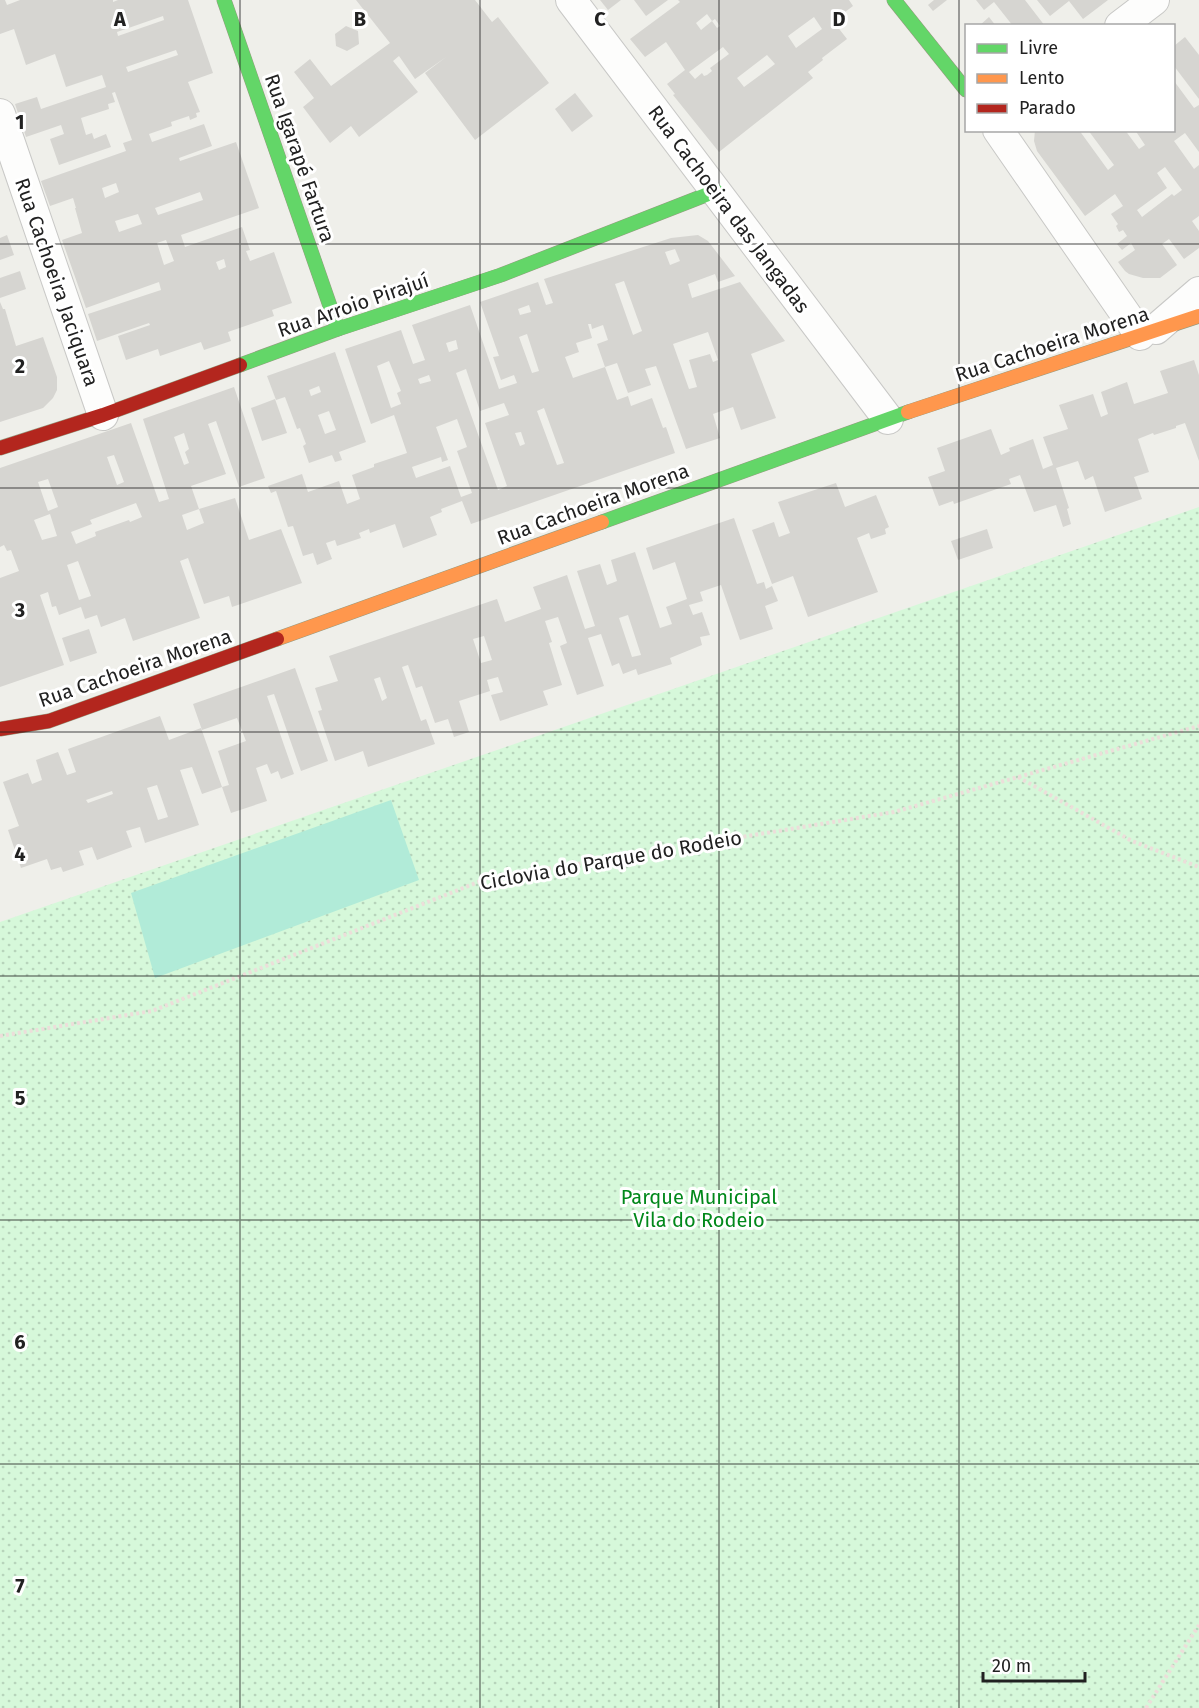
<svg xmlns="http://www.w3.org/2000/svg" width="1199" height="1708" font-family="'Fira Sans',sans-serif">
<defs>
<pattern id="park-dots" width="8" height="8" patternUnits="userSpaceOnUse" patternTransform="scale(1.5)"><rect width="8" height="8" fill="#d6f8da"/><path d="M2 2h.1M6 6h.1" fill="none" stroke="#b7d4bb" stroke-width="1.8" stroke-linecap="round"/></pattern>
</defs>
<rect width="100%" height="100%" fill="#efefea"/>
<polygon fill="url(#park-dots)" points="1199,507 1199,1708 0,1708 0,922"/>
<polygon fill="#b1ebd8" points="391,800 419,880 155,978 131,893"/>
<g fill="#d6d5d1" fill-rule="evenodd">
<path d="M0 0H5L7 5 20 0H113V2L118 0H188L213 73 188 82 200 112 196 113 197 117 190 120 189 116 171 122 172 126 149 134 152 142 204 124 212 146 179 158 180 161 236 142 259 208 181 235 185 247 242 227 250 250 246 251 250 261 274 252 292 303 272 310 274 316 228 332 231 341 204 350 201 342 160 356 158 349 126 360 118 336 150 325 149 323 97 341 88 314 161 290 159 282 86 308 62 240 82 233 75 208H76L73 198 50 206 41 181 126 151 123 143 132 140 115 92 112 93 115 102 108 104 109 109 81 118 86 135 92 133 94 139 106 134 111 147 59 165 50 139 64 134 61 125 26 137 15 104 37 97 41 109 106 87 102 75 66 87 55 54 26 65 14 29 0 34ZM163 16 164 20 118 36 117 32ZM176 50 178 55 128 72 126 67ZM116 183 119 192 105 198 102 188ZM200 192 203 200 158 215 155 208ZM138 214 142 224 119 232 115 221ZM166 240 174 261 164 265 157 243ZM224 259 226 267 219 270 216 262Z"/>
<polygon points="356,0 475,0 492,22 498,17 549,83 475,140 425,73 446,57 415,79 399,56 393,61 418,92 359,137 351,126 330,143 303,107 314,98 294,72 310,59 331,86 390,43"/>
<polygon points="600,0 621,0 608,10"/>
<polygon points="634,0 668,0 646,16"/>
<path d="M678 0H849L853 6 833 21 847 39 822 58 823 60 808 72 813 78 719 152 673 95 675 94 667 84 685 70 666 42 645 57 630 39 680 2ZM707 14 712 21 715 19 720 26 717 28 712 21 701 30 696 23ZM814 17 822 29 796 48 788 36ZM723 47 729 54 710 68 712 71 707 75 704 76 702 73 695 79 689 72ZM767 55 775 64 744 87 737 78Z"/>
<polygon points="934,0 947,0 933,11 928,5"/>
<polygon points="976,0 1025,0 1045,26 1013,26 994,2 984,10"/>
<polygon points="1037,0 1108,0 1083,19 1069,1 1050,16"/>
<polygon points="989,17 996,26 979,26"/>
<polygon points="346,26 358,31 359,44 347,51 336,46 335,34"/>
<polygon points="1185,37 1199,55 1199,99 1174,66 1174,46"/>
<path d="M1174 81 1194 108 1199 105V152L1185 133 1174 141 1194 169 1199 165V216L1192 221 1199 231V248L1184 259 1169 239 1162 244 1177 265 1160 278H1143L1129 274 1125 271 1118 262 1135 250 1131 243 1122 250 1117 244 1127 236 1123 230 1119 232 1116 226 1118 224 1111 214 1123 206 1115 194 1085 216 1037 151 1034 141 1035 130H1079L1108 170 1114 165 1088 130H1125L1139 149 1145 145 1135 130H1174ZM1165 167 1182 190 1174 196 1172 194 1142 217 1137 210 1167 188 1157 173Z"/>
<polygon points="575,93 593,116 572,132 555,109"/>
<polygon points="7,235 14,255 0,260 0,238"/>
<path d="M698 235 708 241 735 276 718 282 715 274 688 284 692 298 740 282 785 341 751 354 776 418 741 430 733 407 713 414 720 438 686 449 656 366 645 369 651 385 628 393 617 363 605 367 597 344 608 340 603 325 592 329 591 324H588L592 338 576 343 579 352 565 357 573 378 605 367 617 400 628 396 631 406 652 398 663 428 666 427 675 453 471 524 462 501 441 509 442 512 430 517 437 535 403 548 395 524 370 533 369 529 359 533 361 538 337 546 335 540 326 543 332 559 317 565 313 553 303 556 293 526 288 527 276 491 271 493 268 486 302 474 308 492 339 481 347 504 360 499 352 475 374 467V464L407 453 394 415 371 424 345 349 401 330 413 364 425 360 412 325 470 305 499 389 517 383 514 375 501 380 493 357 499 356 480 302 538 282 546 305 553 303 544 279 671 238ZM675 249 680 261 670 265 665 252ZM624 281 642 331 633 335 615 284ZM529 305 531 312 520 315 518 309ZM708 332 718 360 713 362 710 354 689 360 697 387 689 389 673 344ZM527 334 539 371 532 373 519 337ZM456 340 458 349 449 352 446 343ZM389 361 401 391 397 393 401 404 391 408 377 366ZM466 369 480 411 504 403 509 415 485 423 507 486 498 490 456 373ZM429 375 431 381 420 384 418 379ZM544 408 564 463 557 465 537 411ZM457 419 467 447 457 451 472 493 461 497 450 466 416 478 412 467 441 457 442 462 448 460 436 427ZM521 432 525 444 520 446 515 433Z"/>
<polygon points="20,271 26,289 0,298 0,278"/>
<polygon points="0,302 3,309 5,309 16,346 43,337 57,377 57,390 53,398 43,408 0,422"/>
<path d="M335 352 366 442 339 452 342 460 335 462 332 455 309 463 303 446 306 444 300 428 297 429 285 397 276 400 267 376ZM319 386 321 392 311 396 309 390ZM329 411 336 430 325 434 318 415Z"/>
<polygon points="1194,360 1199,375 1199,461 1185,423 1176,426 1176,428 1154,435 1153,433 1138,439 1149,472 1134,477 1142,499 1105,512 1093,476 1085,480 1078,461 1056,468 1069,508 1067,509 1071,524 1063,527 1056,505 1034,512 1020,475 1009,479 1011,484 954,504 953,501 939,506 928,477 945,471 937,448 991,429 1001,455 1010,451 1009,448 1033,439 1043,469 1053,465 1043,437 1068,429 1059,405 1093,394 1101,417 1108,414 1101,392 1127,382 1134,404 1168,393 1160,371"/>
<path d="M234 387 265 478 239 487 216 421 208 424 226 474 191 486 199 509 182 515 187 530 204 523 199 509 235 498 249 540 281 529 302 583 232 607 229 596 204 604 188 558 180 561 200 618 133 641 125 618 101 627 97 615 85 619 81 607 59 615 56 606 52 607 48 592 40 595 64 665 0 687V578L19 571 11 550 7 551 4 545 0 547V468L131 423 159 502 169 499 143 419ZM184 433 189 449 185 452 189 463 184 465 174 437ZM114 455 124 482 117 485 107 457ZM48 479 58 507 48 511 38 482ZM136 503 142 517 130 522 129 520 95 532 96 536 76 544 71 532 92 524 90 520ZM50 514 57 536 42 540 34 520ZM78 561 91 596 79 600 67 565Z"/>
<polygon points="275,399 287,433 262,441 251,408"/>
<polygon points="836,483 845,507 876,495 889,527 885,529 886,534 871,539 869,533 857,538 878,592 808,617 793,576 772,584 752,530 774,522 779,537 790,533 778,502"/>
<path d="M734 518 757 584 764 582 766 589 772 586 778 601 765 606 773 629 740 640 721 585 700 592 703 601 689 605 693 615 702 612 710 635 700 637 702 645 670 658 672 664 638 675 636 669 623 674 619 663 612 666 601 634 588 638 604 686 577 695 560 646 567 643 558 617 545 621 552 642 549 643 562 685 543 691 548 705 500 721 491 695 503 692 498 677 487 680 490 691 459 701 469 732 454 737 448 719 435 723 422 686 416 688 408 665 402 667 421 721 426 719 435 744 368 767 363 751 335 761 318 711 322 710 315 688 338 681 329 656 497 599 505 622 541 609 533 587 567 575 585 629 595 626 577 571 600 564 607 585 617 581 611 560 635 552 660 628 672 624 666 607 687 599 675 562 653 570 646 548ZM628 615 641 655 632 657 619 618ZM484 636 492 660 481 663 473 639ZM380 677 387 698 382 701 374 679Z"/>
<polygon points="987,529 993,548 958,560 951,541"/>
<polygon points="89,629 97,653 70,662 62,638"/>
<polygon points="295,668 328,761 301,771 274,694 267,696 294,774 281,779 278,771 271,774 267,764 256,768 267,801 231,813 222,787 229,785 218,751 246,741 237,718 202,730 193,704"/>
<path d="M160 716 169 740 201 728 222 787 202 794 192 767 180 770 199 825 145 843 140 827 126 831 132 847 97 860 92 847 79 851 84 865 63 872 61 867 51 870 47 859 21 868 8 830 19 826 3 782 28 773 32 784 42 780 36 760 58 752 67 775 76 772 68 749ZM157 785 168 817 158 820 147 788ZM112 791 113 794 88 803 86 800Z"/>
</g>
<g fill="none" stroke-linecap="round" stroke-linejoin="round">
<defs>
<g id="street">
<polyline points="571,0 888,419"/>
<polyline points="1120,26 1154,0"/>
<polyline points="0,114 103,415"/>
<polyline points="998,130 1140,335"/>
<polyline points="1156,329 1199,292"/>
</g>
<g id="fast">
<polyline points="224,0 338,329"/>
<polyline points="894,0 966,90"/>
<polyline points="240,365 338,329 501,275 716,191"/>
<polyline points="602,522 908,412"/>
</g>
<g id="slow">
<polyline points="908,412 1199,316"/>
<polyline points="277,639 602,522"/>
</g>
<g id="jam">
<polyline points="0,448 103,415 240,365"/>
<polyline points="0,729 49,721 277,639"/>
</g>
</defs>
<use href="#street" stroke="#c8c8c6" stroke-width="32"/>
<use href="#fast" stroke="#969b80" stroke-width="15"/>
<use href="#slow" stroke="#969b80" stroke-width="15"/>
<use href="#jam" stroke="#969b80" stroke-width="15"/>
<g stroke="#ecdeda" stroke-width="4" stroke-dasharray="3 3" stroke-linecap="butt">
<polyline points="1018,777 1132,841 1199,867"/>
<polyline points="0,1036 152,1011 486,879 894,812 1199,726"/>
<polyline points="1146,1708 1199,1625"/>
</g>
<use href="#street" stroke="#fdfdfc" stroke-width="30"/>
<use href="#fast" stroke="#63d668" stroke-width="14"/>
<use href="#slow" stroke="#ff974d" stroke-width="14"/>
<use href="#jam" stroke="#b3261e" stroke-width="14"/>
</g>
<path fill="none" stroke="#212121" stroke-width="1.5" stroke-opacity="0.55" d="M240 0V1708M480 0V1708M719 0V1708M959 0V1708M0 244H1199M0 488H1199M0 732H1199M0 976H1199M0 1220H1199M0 1464H1199"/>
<g text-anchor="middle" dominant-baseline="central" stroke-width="6" stroke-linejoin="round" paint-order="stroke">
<g font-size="20" fill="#212121" stroke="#fff">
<text transform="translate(300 158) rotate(71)">Rua Igarapé Fartura</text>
<text transform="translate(729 209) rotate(53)">Rua Cachoeira das Jangadas</text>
<text transform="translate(57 282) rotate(71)">Rua Cachoeira Jaciquara</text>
<text transform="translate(353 305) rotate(-19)">Rua Arroio Pirajuí</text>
<text transform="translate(1052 344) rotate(-18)">Rua Cachoeira Morena</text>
<text transform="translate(593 504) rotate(-20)">Rua Cachoeira Morena</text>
<text transform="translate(135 668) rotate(-19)">Rua Cachoeira Morena</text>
<text transform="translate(611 860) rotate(-10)">Ciclovia do Parque do Rodeio</text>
</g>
<g font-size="20" fill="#01881a" stroke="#fff">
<text x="699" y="1197">Parque Municipal<tspan x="699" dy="23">Vila do Rodeio</tspan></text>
</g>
</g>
<g font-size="20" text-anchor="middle" font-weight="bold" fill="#212121" stroke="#fff" stroke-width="6" stroke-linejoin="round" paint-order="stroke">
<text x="120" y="26">A</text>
<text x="360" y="26">B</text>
<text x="600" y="26">C</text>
<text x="839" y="26">D</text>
<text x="20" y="129">1</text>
<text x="20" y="373">2</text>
<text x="20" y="617">3</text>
<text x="20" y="861">4</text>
<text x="20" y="1105">5</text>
<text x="20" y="1349">6</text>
<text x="20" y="1593">7</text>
</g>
<rect x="965" y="24" width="210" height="108" fill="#ffffff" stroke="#a6a6a6" stroke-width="1.5"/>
<rect x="977" y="44" width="30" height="9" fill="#63d668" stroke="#a6a6a6" stroke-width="1.5"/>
<text x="1019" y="54" font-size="18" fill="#212121">Livre</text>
<rect x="977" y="74" width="30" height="9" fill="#ff974d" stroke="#a6a6a6" stroke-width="1.5"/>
<text x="1019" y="84" font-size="18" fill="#212121">Lento</text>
<rect x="977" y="104" width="30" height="9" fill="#b3261e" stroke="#a6a6a6" stroke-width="1.5"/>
<text x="1019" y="114" font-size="18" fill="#212121">Parado</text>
<path d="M983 1672v9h102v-9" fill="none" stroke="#212121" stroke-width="3"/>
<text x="992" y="1672" font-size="18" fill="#212121" stroke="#ffffff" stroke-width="4.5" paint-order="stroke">20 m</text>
</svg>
